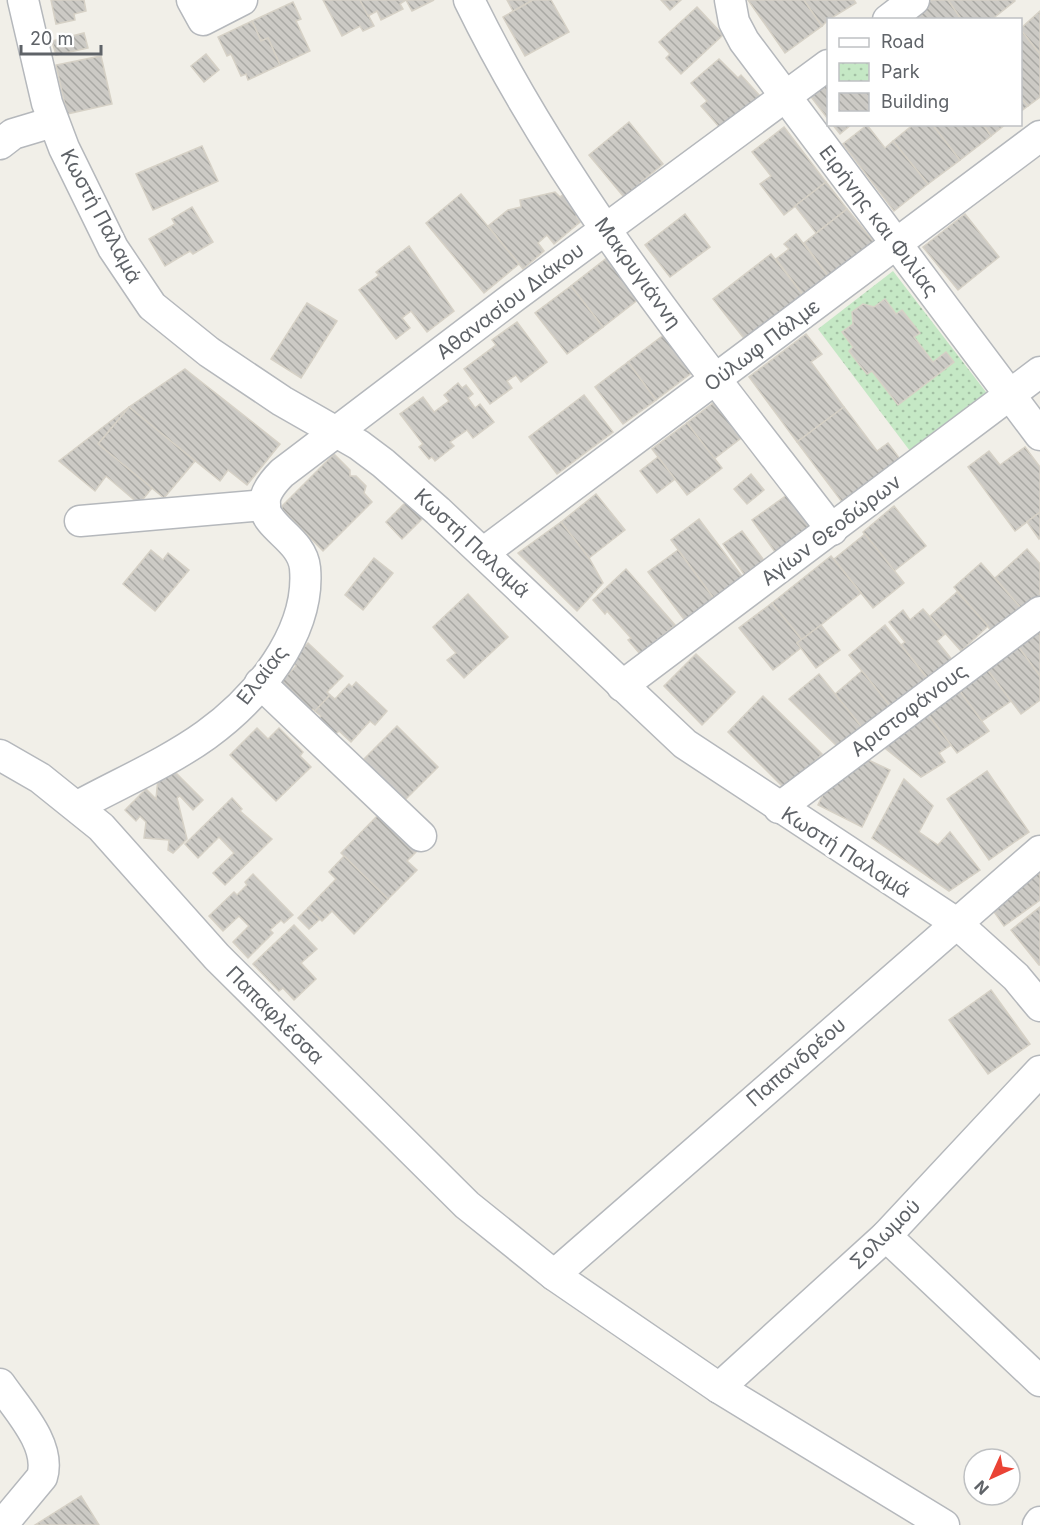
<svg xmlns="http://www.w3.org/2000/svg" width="1040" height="1525" font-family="Inter,sans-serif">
<defs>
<pattern id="park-dots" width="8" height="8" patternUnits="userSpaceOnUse" patternTransform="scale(1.5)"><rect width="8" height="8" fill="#c5e8c5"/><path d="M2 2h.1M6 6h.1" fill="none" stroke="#a3c0a4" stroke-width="1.8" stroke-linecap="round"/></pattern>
<pattern id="building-back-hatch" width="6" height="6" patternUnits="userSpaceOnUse" patternTransform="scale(1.5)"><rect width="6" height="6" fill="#cccac5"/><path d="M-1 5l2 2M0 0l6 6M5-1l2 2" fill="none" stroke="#a9a8a4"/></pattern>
</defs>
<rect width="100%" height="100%" fill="#f1efe8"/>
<polygon fill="url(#park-dots)" points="893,271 989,396 913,455 818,329"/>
<g fill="url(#building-back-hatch)" stroke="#d6d1c6" stroke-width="1.5">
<polygon points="51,0 84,0 86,11 74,14 75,20 56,24"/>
<polygon points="323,0 360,0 374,26 363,31 360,26 342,36"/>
<polygon points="360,0 406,0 400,4 403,9 381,20 377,11 368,16"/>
<polygon points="406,0 434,0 412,11"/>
<polygon points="507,0 533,0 513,11"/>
<polygon points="533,0 551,0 569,32 525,56 503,17"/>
<polygon points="661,0 681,0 670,10"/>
<polygon points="748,0 804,0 822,26 785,53"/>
<polygon points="804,0 854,0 856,3 828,20 822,26"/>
<polygon points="932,0 948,0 962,20 914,20 911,15"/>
<polygon points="948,0 1014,0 1015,1 991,20 962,20"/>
<polygon points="293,2 301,19 296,21 310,51 280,65 268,38 261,41 252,21"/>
<polygon points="697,7 723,35 681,74 666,58 670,54 659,42"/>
<polygon points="1040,11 1040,54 1020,29"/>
<polygon points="252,21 261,41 268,38 280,65 248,80 246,74 241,76 231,54 227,56 218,37"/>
<polygon points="1020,29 1040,54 1040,97 1028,106 1020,97"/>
<polygon points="84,33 88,48 56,55 52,41"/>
<polygon points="206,54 219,70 204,82 191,66"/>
<polygon points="101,56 112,104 67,114 56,65"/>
<polygon points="719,59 738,78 741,75 760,96 721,129 701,106 707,101 691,83"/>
<polygon points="828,78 828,119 808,93"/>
<polygon points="1020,97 1028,106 1020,112"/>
<polygon points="629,122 663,164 640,183 645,188 628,202 589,155"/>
<polygon points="832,124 852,124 840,134"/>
<polygon points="914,124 932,124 960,160 928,184 893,141"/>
<polygon points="932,124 983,124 991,136 960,160"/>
<polygon points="983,124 1006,124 991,136"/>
<polygon points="867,125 885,148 893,141 928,184 894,211 843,144"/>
<polygon points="784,127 826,182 784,215 760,184 771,176 752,152"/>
<polygon points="202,146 218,181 153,210 136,174"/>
<polygon points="826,182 847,209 816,233 795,206"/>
<polygon points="555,192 560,197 565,193 581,213 576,216 580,222 554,244 547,235 538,243 544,251 523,269 488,226 508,210 521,207 520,200"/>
<polygon points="461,194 519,264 484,293 426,223"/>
<polygon points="192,207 213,242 193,254 190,251 165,266 149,239 175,224 172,219"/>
<polygon points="847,209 874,242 829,277 804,243"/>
<polygon points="685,214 710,247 670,277 645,245"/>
<polygon points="965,214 999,257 958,290 923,247"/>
<polygon points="796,234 829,277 804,296 776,259 789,249 784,244"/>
<polygon points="409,246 454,311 427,332 411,311 402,318 410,328 396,339 359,290 379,275 376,272"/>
<polygon points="771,254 804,296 746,341 713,299"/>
<polygon points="608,257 640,298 603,327 571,286"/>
<polygon points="571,286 603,327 567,354 535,313"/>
<polygon points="885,299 896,314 902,310 920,333 914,337 933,362 946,352 954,362 898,405 872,371 867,374 858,363 849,351 853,347 842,332 853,324 852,312 863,304 874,307"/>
<polygon points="307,303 337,321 301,378 271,359"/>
<polygon points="517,322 547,362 521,382 516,375 507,381 512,388 490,404 464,369 496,345 492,340"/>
<polygon points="665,334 694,371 656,400 628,362"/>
<polygon points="806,334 822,354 811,362 844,407 797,442 749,377"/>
<polygon points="628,362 656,400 623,424 595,387"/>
<polygon points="185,369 280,444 247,485 228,470 220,481 129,407"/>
<polygon points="458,383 462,388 466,385 473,394 468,398 475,408 480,404 494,422 473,438 467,430 450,442 454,446 435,461 432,457 429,459 419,447 423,444 400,414 423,397 434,412 449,401 444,395"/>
<polygon points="584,395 613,432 557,474 529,437"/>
<polygon points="717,400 745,435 714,459 687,423"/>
<polygon points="129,407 195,461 164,498 98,444"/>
<polygon points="129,407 98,444 152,488 139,504 106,476 95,491 59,461"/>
<polygon points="844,407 877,451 888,443 903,463 845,506 797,442"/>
<polygon points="687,423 722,468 687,495 652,449"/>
<polygon points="1025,447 1040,467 1040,512 1015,531 968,467 989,451 1000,465"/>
<polygon points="334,454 350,470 350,476 356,476 366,486 364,493 372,502 323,551 282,509 282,506"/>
<polygon points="658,457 675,479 657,493 640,471"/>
<polygon points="751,474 764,490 747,504 734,489"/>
<polygon points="596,494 625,530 589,558 561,522"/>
<polygon points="787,495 813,531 778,556 752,520"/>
<polygon points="407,501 424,517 402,539 386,522"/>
<polygon points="894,506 926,546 894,571 863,532"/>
<polygon points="1040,512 1040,538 1039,539 1027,522"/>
<polygon points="699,519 744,579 715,600 671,540"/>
<polygon points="561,522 589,558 603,583 577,611 518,553"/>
<polygon points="742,531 766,563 746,577 723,544"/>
<polygon points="865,534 904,583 873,608 834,559"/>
<polygon points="1027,549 1040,564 1040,603 1027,615 995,578"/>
<polygon points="151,550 163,560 168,553 189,570 155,611 123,584"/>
<polygon points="678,550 715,600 686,622 648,572"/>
<polygon points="831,556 861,593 802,640 772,603"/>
<polygon points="374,558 393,573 363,610 345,595"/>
<polygon points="981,563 1022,609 994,634 954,587"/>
<polygon points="626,569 675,625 640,654 628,640 631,638 607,611 605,614 593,600"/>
<polygon points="957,592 988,626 961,651 930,616"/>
<polygon points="468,594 508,637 464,678 447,660 456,653 433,627"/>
<polygon points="772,603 802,640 797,643 801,648 773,670 739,628"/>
<polygon points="923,609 945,634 937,641 953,661 930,681 901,645 905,642 889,622 903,610 910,620"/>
<polygon points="821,625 840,650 816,668 797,643"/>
<polygon points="885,625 927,678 891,707 849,655"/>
<polygon points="1040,628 1040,676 1017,645"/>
<polygon points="308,643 343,676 327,692 330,695 315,711 313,709 308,714 290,697 293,693 281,682 296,666 291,661"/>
<polygon points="1017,645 1040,676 1040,700 1021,714 986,668"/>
<polygon points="696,654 735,692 702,725 664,686"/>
<polygon points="986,668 1011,701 982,721 959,690"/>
<polygon points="862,671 891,707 864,730 835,694"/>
<polygon points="819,674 864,730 840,749 789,699"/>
<polygon points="356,682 387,711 375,725 370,721 351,742 339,731 335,735 318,720 321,716 315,711 330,695 335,699 349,684 352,687"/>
<polygon points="959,690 989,731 957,753 927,713"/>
<polygon points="763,696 822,754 786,790 728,732"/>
<polygon points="927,713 951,745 939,753 945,762 921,777 881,745"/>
<polygon points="397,726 438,767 401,804 364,759"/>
<polygon points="257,728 268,739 279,728 303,752 300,756 311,767 276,801 230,755"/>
<polygon points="864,758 890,770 862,827 818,805 830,780"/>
<polygon points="172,769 203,800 193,810 180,796 177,798 187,839 173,853 168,850 169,840 144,838 146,822 140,816 136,821 125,810 146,789 156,799 158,778"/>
<polygon points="987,771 1029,832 989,860 947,799"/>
<polygon points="904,779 933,806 919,832 938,845 950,832 980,870 949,891 872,838"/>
<polygon points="232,798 242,809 240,811 272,839 225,885 213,873 234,853 219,837 198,858 185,844"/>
<polygon points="379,814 417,851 407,861 417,870 388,899 341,853"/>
<polygon points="344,856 388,899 354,934 332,911 322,921 308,908 336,879 329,872"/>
<polygon points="1040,864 1040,900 1004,926 987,902"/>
<polygon points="253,874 293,915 284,923 281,920 270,930 273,933 248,958 233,942 249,926 239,916 223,931 209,916 234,892 237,895 247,885 245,882"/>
<polygon points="1040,907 1040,965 1039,965 1011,930"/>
<polygon points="308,908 320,919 309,929 298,918"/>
<polygon points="294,925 317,949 301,963 316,979 294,1000 283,988 279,991 253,964"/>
<polygon points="991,990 1030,1044 988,1074 949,1020"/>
<polygon points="81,1496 99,1525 35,1525"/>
</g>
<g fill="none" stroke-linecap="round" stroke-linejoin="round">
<defs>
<g id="minor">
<polyline points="23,0 47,103 64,148 113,248 152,306 209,352 282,401 359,445 383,463 438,511 685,744 955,922 1016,977 1040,1006"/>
<polyline points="192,0 203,20 242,0"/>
<path d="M469 0C563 193 702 361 832 530"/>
<polyline points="730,0 734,22 744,41 1040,435"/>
<polyline points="888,20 914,0"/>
<polyline points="0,144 13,134 53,122"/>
<polyline points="80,521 265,505"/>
<polyline points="483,553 1040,136"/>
<polyline points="260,683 421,836"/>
<polyline points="622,686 1040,372"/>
<polyline points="0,755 40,778 101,827 217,957 467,1205 554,1275 719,1388 944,1525"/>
<path d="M78 806C120 783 167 763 206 735 256 699 311 634 305 568 301 528 233 522 282 473L515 296 828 65"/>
<polyline points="779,808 1040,612"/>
<polyline points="886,1236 1040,1381"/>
<polyline points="554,1275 1040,851"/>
<path d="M0 1384C17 1409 52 1445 42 1477L2 1525"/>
<polyline points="719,1388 886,1236 1040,1071"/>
<polyline points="1038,1525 1040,1522"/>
</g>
</defs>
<use href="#minor" stroke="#b5b8bc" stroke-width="33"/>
<use href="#minor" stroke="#fff" stroke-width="30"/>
</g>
<g text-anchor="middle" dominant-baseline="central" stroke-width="6" stroke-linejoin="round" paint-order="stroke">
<g font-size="20" fill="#5f6368" stroke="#fff">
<text transform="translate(101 216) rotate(62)">Κωστή Παλαμά</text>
<text transform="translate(879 221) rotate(53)">Ειρήνης και Φιλίας</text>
<text transform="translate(638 273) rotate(54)">Μακρυγιάννη</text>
<text transform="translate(510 301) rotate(-37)">Αθανασίου Διάκου</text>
<text transform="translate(762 345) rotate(-37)">Ούλωφ Πάλμε</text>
<text transform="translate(831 530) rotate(-37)">Αγίων Θεοδώρων</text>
<text transform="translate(472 543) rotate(43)">Κωστή Παλαμά</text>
<text transform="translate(262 675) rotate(-52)">Ελαίας</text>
<text transform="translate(909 710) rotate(-37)">Αριστοφάνους</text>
<text transform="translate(846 852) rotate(33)">Κωστή Παλαμά</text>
<text transform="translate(275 1015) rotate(45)">Παπαφλέσσα</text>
<text transform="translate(796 1062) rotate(-41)">Παπανδρέου</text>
<text transform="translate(885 1234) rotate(-45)">Σολωμού</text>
</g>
</g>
<rect x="827" y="18" width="195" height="108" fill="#ffffff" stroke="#bfc1c3" stroke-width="1.5"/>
<rect x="839" y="38" width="30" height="9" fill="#ffffff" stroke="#bfc1c3" stroke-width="1.5"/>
<text x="881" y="48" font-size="18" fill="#5f6368">Road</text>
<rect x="839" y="63" width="30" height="18" fill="url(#park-dots)" stroke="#bfc1c3" stroke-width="1.5"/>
<text x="881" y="78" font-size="18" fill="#5f6368">Park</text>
<rect x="839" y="93" width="30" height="18" fill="url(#building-back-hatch)" stroke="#bfc1c3" stroke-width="1.5"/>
<text x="881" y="108" font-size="18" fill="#5f6368">Building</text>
<g transform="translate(992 1477) rotate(225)"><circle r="28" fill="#ffffff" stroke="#bfc1c3" stroke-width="1.5"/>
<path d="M0-4.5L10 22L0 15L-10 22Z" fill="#ea4335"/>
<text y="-9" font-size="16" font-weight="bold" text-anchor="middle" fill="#5f6368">N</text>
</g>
<path d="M21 45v9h80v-9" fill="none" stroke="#5f6368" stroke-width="3"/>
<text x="30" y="45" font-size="18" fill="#5f6368" stroke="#ffffff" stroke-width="4.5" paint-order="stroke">20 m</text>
</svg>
